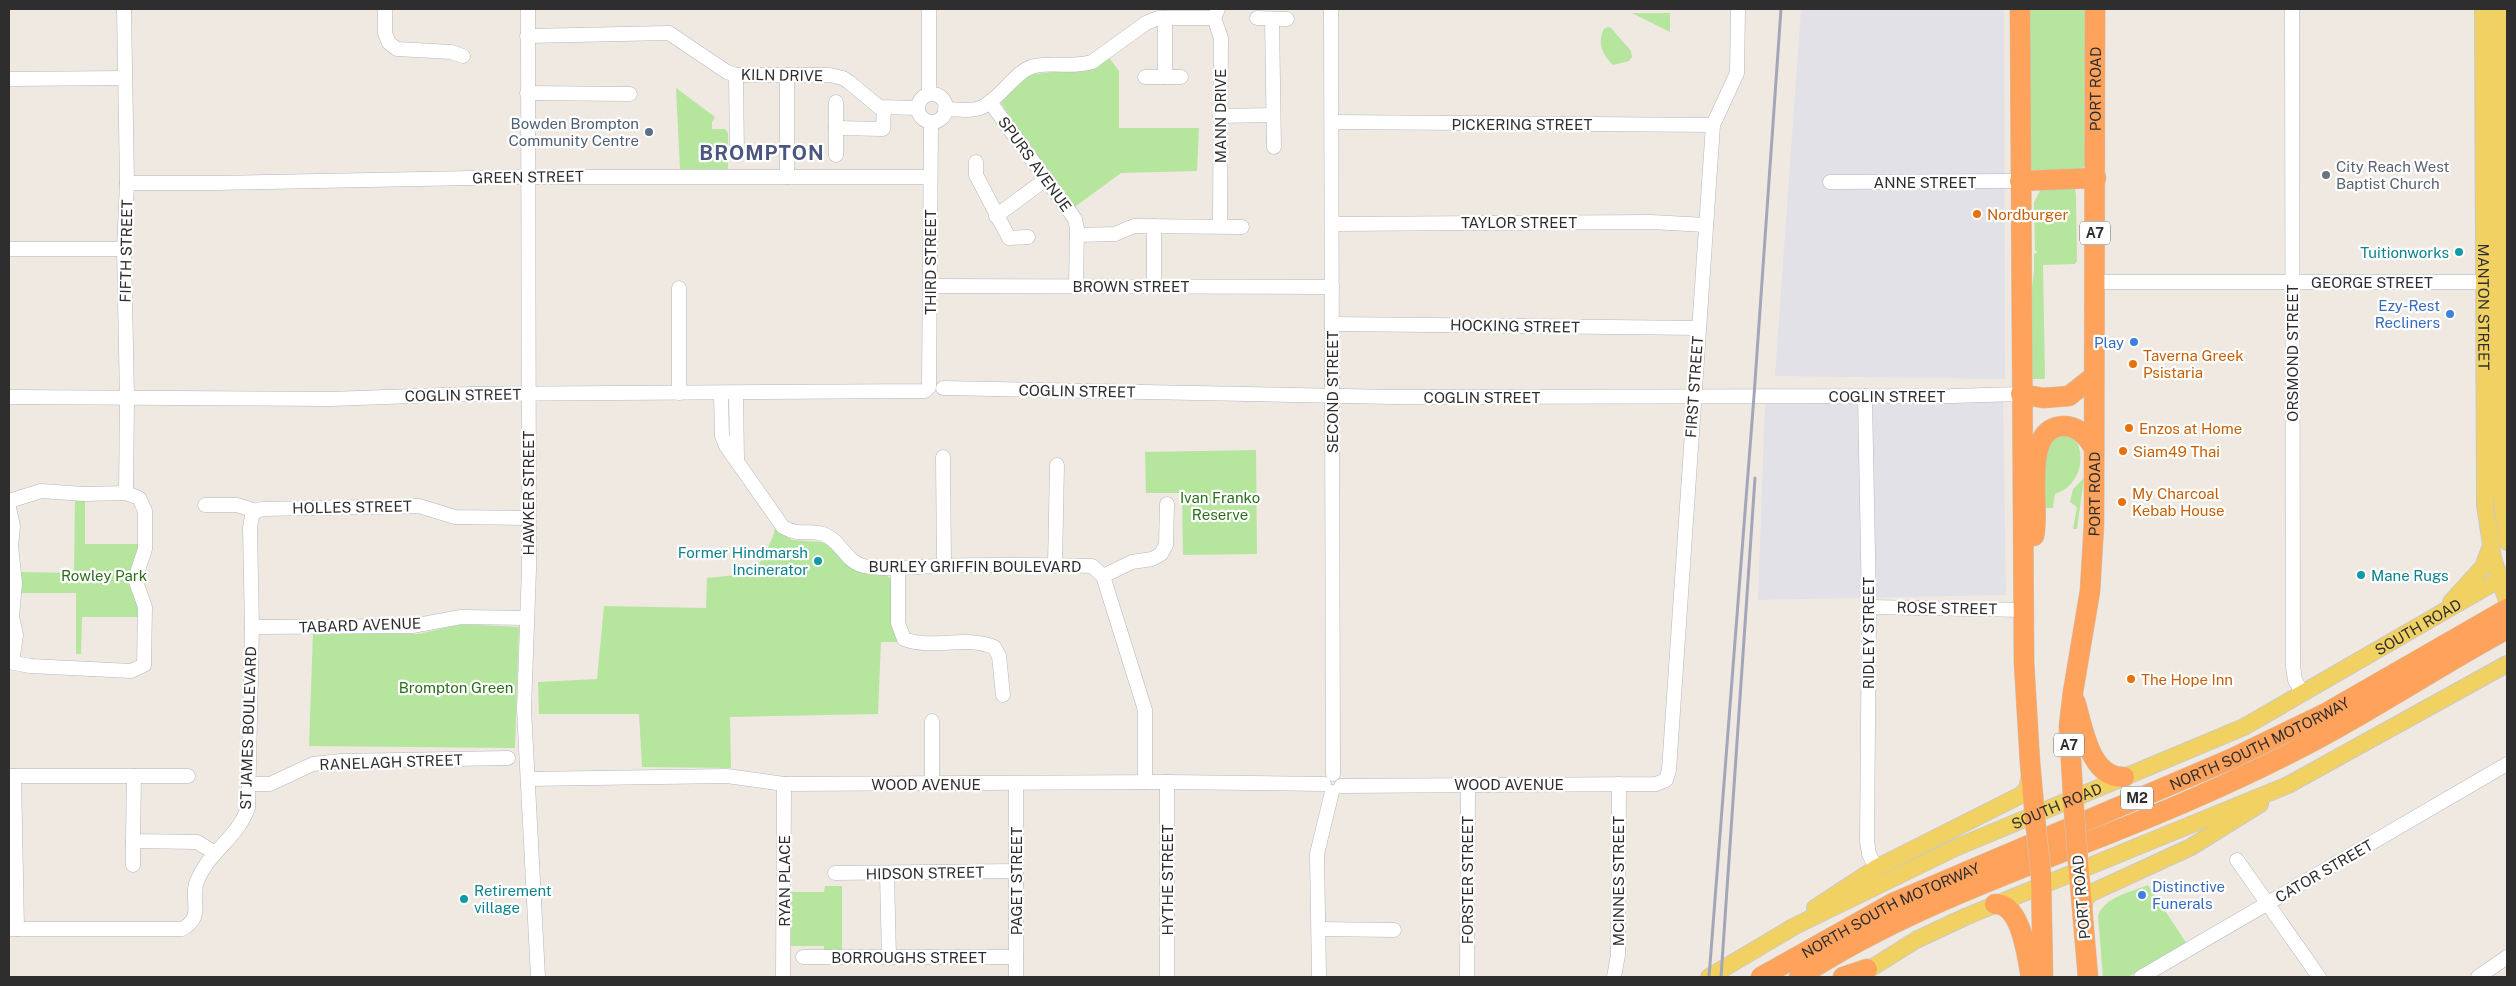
<svg xmlns="http://www.w3.org/2000/svg" width="2516" height="986" font-family="'Public Sans',sans-serif">
<rect width="100%" height="100%" fill="#efe9e1"/>
<g fill="#e3e1e8">
<polygon points="1801,9 2004,9 2005,379 1775,376"/>
<polygon points="1765,401 2003,401 2006,595 1758,600"/>
</g>
<g fill="#b6e59e">
<polygon points="2029,9 2085,9 2085,166 2079,171 2034,171 2029,169"/>
<polygon points="1632,13 1670,13 1670,32"/>
<path d="M1608 27 1611 28 1631 51 1632 57 1629 61 1613 65C1602 55 1597 42 1604 29Z"/>
<polygon points="1107,55 1119,71 1119,128 1199,128 1197,171 1121,173 1072,209 1001,103 1026,75 1087,68"/>
<polygon points="676,88 715,117 712,122 712,129 725,129 728,133 728,169 680,169"/>
<polygon points="2074,181 2076,196 2077,261 2075,264 2043,265 2045,379 2030,379 2030,302 2034,272 2034,254 2038,252 2035,250 2034,202 2041,189"/>
<path d="M2060 433 2075 438C2087 459 2079 486 2055 494L2053 508H2043L2045 446Z"/>
<polygon points="1256,450 1257,554 1183,555 1182,493 1146,493 1145,452"/>
<polygon points="2084,478 2077,529 2073,529 2077,507 2070,502 2073,489"/>
<polygon points="75,498 85,498 85,544 141,544 141,617 82,617 81,654 76,654 76,593 20,593 20,572 74,573"/>
<path d="M775 528 792 540 821 542 834 547 851 568 883 573 894 581 900 642H881L878 714 730 717 731 768 642 767 639 714H539L538 682 597 679 604 606 706 608 707 578 755 573C761 558 772 544 775 528Z"/>
<polygon points="462,624 519,627 515,748 309,746 313,633 418,634"/>
<path d="M2148 885 2187 944 2128 977H2103L2098 916C2104 897 2131 892 2148 885Z"/>
<polygon points="825,886 842,886 842,955 824,955 824,946 791,946 791,892 824,892"/>
</g>
<g fill="none" stroke-linecap="round" stroke-linejoin="round">
<defs>
<g id="minor">
<polyline points="124,9 127,183 124,249 127,398 126,493"/>
<polyline points="385,9 385,33 389,43 397,49 451,52 463,56"/>
<polyline points="528,9 529,569 524,709 538,977"/>
<polyline points="929,9 929,94"/>
<polyline points="1218,9 1214,18 1221,38 1220,225"/>
<polyline points="1331,9 1333,774"/>
<polyline points="2292,9 2293,666 2295,680 2303,694"/>
<polyline points="1257,18 1287,19"/>
<polyline points="1272,19 1274,147"/>
<polyline points="527,36 669,33 727,72 736,75 830,75 843,78 849,82 879,107 918,108"/>
<polyline points="736,75 737,155"/>
<polyline points="787,75 787,177"/>
<polyline points="1145,77 1181,77"/>
<polyline points="1165,77 1165,18"/>
<polyline points="9,79 125,78"/>
<polyline points="527,93 630,94"/>
<circle cx="932" cy="108" r="14"/>
<polyline points="990,102 1075,219 1077,229 1076,286"/>
<path d="M945 109C956 109 970 112 980 108 1000 100 1016 69 1035 66 1054 62 1073 68 1092 62L1146 23 1158 18H1214"/>
<polyline points="1220,116 1273,115"/>
<polyline points="1332,122 1713,125"/>
<polyline points="836,128 883,129 884,108"/>
<polyline points="836,155 836,102"/>
<polyline points="976,162 976,175 1009,238 1028,237"/>
<polyline points="1830,182 2020,181"/>
<polyline points="127,183 214,183 527,177 930,177"/>
<polyline points="996,216 1046,179"/>
<polyline points="1332,224 1651,222 1706,225"/>
<polyline points="1154,226 1154,286"/>
<polyline points="1077,235 1115,234 1134,226 1242,227"/>
<polyline points="9,249 124,249"/>
<polyline points="2094,282 2494,282"/>
<polyline points="931,286 1332,287"/>
<polyline points="1332,324 1698,328"/>
<polyline points="943,388 1393,397 1952,396 2021,394"/>
<polyline points="679,393 679,288"/>
<path d="M721 394 722 436 726 446 783 527C801 537 808 529 823 534 841 540 845 562 864 566 889 571 918 566 944 566 993 564 1043 565 1092 566L1103 576 1145 710V782"/>
<polyline points="736,394 737,460"/>
<polyline points="1865,396 1869,607 1867,841 1869,854 1876,868"/>
<polyline points="9,397 330,399 470,394 925,391 929,387 931,122"/>
<polyline points="943,457 944,566"/>
<polyline points="9,501 41,491 84,494 126,493 139,498 145,511 145,549 135,579 145,607 144,665 131,671 30,666 9,662"/>
<polyline points="205,505 237,505 256,511 262,509 419,506 455,517 528,518"/>
<polyline points="9,508 13,526 11,546 15,583 12,617 16,635 12,662"/>
<polyline points="1055,566 1057,465"/>
<path d="M898 568V623L904 639C933 650 965 635 994 647L999 656 1003 695"/>
<polyline points="1103,576 1132,562 1152,559 1161,554 1166,545 1167,504"/>
<polyline points="1869,607 2024,610"/>
<polyline points="252,627 412,626 461,617 527,618"/>
<polyline points="9,776 188,776"/>
<polyline points="14,776 17,929"/>
<polyline points="134,776 133,841 197,842 215,853"/>
<polyline points="528,779 727,776 784,784 1167,782 1324,784"/>
<polyline points="1167,782 1167,977"/>
<polyline points="249,784 270,784 313,764 341,761 508,758"/>
<polyline points="932,784 932,721"/>
<polyline points="1016,785 1016,977"/>
<polyline points="1341,786 1656,784 1666,780 1669,770 1713,125 1737,73 1738,9"/>
<polyline points="2237,860 2319,977"/>
<polyline points="133,865 133,841"/>
<polyline points="835,873 1016,871"/>
<polyline points="887,874 889,958"/>
<path d="M9 929H182C206 916 189 900 197 881 209 851 237 839 248 808L252 627 250 528 252 516 256 511"/>
<polyline points="1319,929 1394,930"/>
<polyline points="803,957 1016,957"/>
<polyline points="783,977 784,784"/>
<polyline points="1319,977 1317,854 1332,792"/>
<polyline points="1467,977 1468,784"/>
<polyline points="1614,977 1618,955 1619,784"/>
<polyline points="2141,977 2507,764"/>
<polyline points="2478,977 2507,957"/>
</g>
<g id="major">
<path id="s1" d="M2483 9 2485 505 2493 558 2507 601"/>
<polyline points="2499,9 2500,486 2507,542"/>
<polyline points="2451,602 2483,567 2491,546"/>
<polyline points="1815,908 1876,868 2021,795 2027,789 2030,775"/>
<polyline points="2083,912 2085,899 2091,893 2191,847 2260,804"/>
<path id="s2" d="M1709 977 1795 926 1955 848 2244 727 2507 575"/>
<polyline points="1857,977 1916,940 1965,917 2288,785 2507,664"/>
</g>
<g id="highway">
<polyline points="2020,9 2024,662 2030,763 2036,828"/>
<polyline points="2020,181 2096,178"/>
<polyline points="2021,394 2043,398 2069,396 2093,377"/>
<path d="M2034 536C2041 508 2020 427 2064 426 2078 426 2087 436 2094 448"/>
<path d="M2075 701C2083 726 2089 778 2124 777"/>
<path id="s3" d="M2074 811 2069 726 2073 692 2090 591 2094 524 2095 9"/>
<polyline points="2078,861 2088,977"/>
<polyline points="2041,875 2043,977"/>
<path d="M1995 904C2022 904 2027 957 2031 977"/>
<path id="s4" d="M1761 977 1893 903 2231 759 2326 713 2507 609"/>
<path d="M1799 977C1921 897 2065 856 2197 797 2245 776 2293 753 2339 727 2396 695 2450 660 2507 629"/>
<polyline points="1843,977 1867,969"/>
</g>
</defs>
<use href="#minor" stroke="#b4b7c1" stroke-width="15"/>
<use href="#major" stroke="#c9c9c9" stroke-width="18"/>
<use href="#highway" stroke="#c9c9c9" stroke-width="21"/>
<use href="#minor" stroke="#fff" stroke-width="14"/>
<use href="#major" stroke="#f2d163" stroke-width="16"/>
<use href="#highway" stroke="#ffa35c" stroke-width="20"/>
<g stroke="#a3a6b8" stroke-width="3">
<polyline points="1709,977 1754,396 1781,9"/>
<polyline points="1721,977 1755,478"/>
</g>
<defs>
<g id="highway-bridge">
<polyline points="2074,811 2078,861"/>
<polyline points="2036,828 2041,875"/>
</g>
</defs>
<use href="#highway-bridge" stroke="#c9c9c9" stroke-width="21" stroke-linecap="butt"/>
<use href="#highway-bridge" stroke="#ffa35c" stroke-width="20"/>
</g>
<circle fill="#5c6f8a" stroke="#fff" stroke-width="2" cx="649" cy="132" r="5"/>
<circle fill="#6b7280" stroke="#fff" stroke-width="2" cx="2326" cy="175" r="5"/>
<g fill="#e8710a" stroke="#fff" stroke-width="2">
<circle cx="1977" cy="214" r="5"/>
<circle cx="2133" cy="364" r="5"/>
<circle cx="2129" cy="428" r="5"/>
<circle cx="2123" cy="451" r="5"/>
<circle cx="2122" cy="502" r="5"/>
<circle cx="2131" cy="679" r="5"/>
</g>
<g fill="#0f9aa8" stroke="#fff" stroke-width="2">
<circle cx="2459" cy="252" r="5"/>
<circle cx="818" cy="561" r="5"/>
<circle cx="2361" cy="575" r="5"/>
<circle cx="464" cy="899" r="5"/>
</g>
<g fill="#3f7fe0" stroke="#fff" stroke-width="2">
<circle cx="2450" cy="314" r="5"/>
<circle cx="2134" cy="342" r="5"/>
<circle cx="2142" cy="895" r="5"/>
</g>
<g text-anchor="middle" dominant-baseline="central" stroke-width="4.5" stroke-linejoin="round" paint-order="stroke">
<g fill="#fff" stroke="#6d6d6d" stroke-width="1">
<rect x="2080" y="221.5" width="30" height="23" rx="4"/>
<rect x="2054" y="733.5" width="30" height="23" rx="4"/>
<rect x="2121" y="786.5" width="32" height="23" rx="4"/>
</g>
<g font-size="14" font-weight="bold" fill="#2e2e2e">
<text x="2095" y="233">A7</text>
<text x="2069" y="745">A7</text>
<text x="2137" y="798">M2</text>
</g>
<g font-size="15" fill="#2e2e2e" stroke="#fff">
<text transform="translate(782 75) rotate(1)">KILN DRIVE</text>
<text stroke="none"><textPath href="#s3" startOffset="724">PORT ROAD</textPath></text>
<text transform="translate(1220 116) rotate(-90)">MANN DRIVE</text>
<text x="1522" y="124">PICKERING STREET</text>
<text transform="translate(1035 164) rotate(54)">SPURS AVENUE</text>
<text transform="translate(528 177) rotate(-1)">GREEN STREET</text>
<text x="1925" y="182">ANNE STREET</text>
<text x="1519" y="222">TAYLOR STREET</text>
<text transform="translate(126 251) rotate(-89)">FIFTH STREET</text>
<text transform="translate(930 262) rotate(-90)">THIRD STREET</text>
<text x="2372" y="282">GEORGE STREET</text>
<text x="1131" y="286">BROWN STREET</text>
<text stroke="none"><textPath href="#s1" startOffset="298">MANTON STREET</textPath></text>
<text transform="translate(1515 326) rotate(1)">HOCKING STREET</text>
<text transform="translate(2292 353) rotate(-90)">ORSMOND STREET</text>
<text transform="translate(1694 387) rotate(-86)">FIRST STREET</text>
<text transform="translate(1077 391) rotate(1)">COGLIN STREET</text>
<text transform="translate(1332 392) rotate(-90)">SECOND STREET</text>
<text transform="translate(463 395) rotate(-1)">COGLIN STREET</text>
<text x="1887" y="396">COGLIN STREET</text>
<text x="1482" y="397">COGLIN STREET</text>
<text transform="translate(528 493) rotate(-90)">HAWKER STREET</text>
<text stroke="none"><textPath href="#s3" startOffset="319">PORT ROAD</textPath></text>
<text transform="translate(352 507) rotate(-1)">HOLLES STREET</text>
<text x="975" y="566">BURLEY GRIFFIN BOULEVARD</text>
<text transform="translate(1947 608) rotate(1)">ROSE STREET</text>
<text transform="translate(360 625) rotate(-2)">TABARD AVENUE</text>
<text stroke="none"><textPath href="#s2" startOffset="792">SOUTH ROAD</textPath></text>
<text transform="translate(1868 633) rotate(-90)">RIDLEY STREET</text>
<text transform="translate(248 728) rotate(-88)">ST JAMES BOULEVARD</text>
<text stroke="none"><textPath href="#s4" startOffset="551">NORTH SOUTH MOTORWAY</textPath></text>
<text transform="translate(391 762) rotate(-2)">RANELAGH STREET</text>
<text x="926" y="784">WOOD AVENUE</text>
<text x="1509" y="784">WOOD AVENUE</text>
<text stroke="none"><textPath href="#s2" startOffset="388">SOUTH ROAD</textPath></text>
<text transform="translate(2324 871) rotate(-30)">CATOR STREET</text>
<text transform="translate(925 873) rotate(-1)">HIDSON STREET</text>
<text transform="translate(1167 880) rotate(-90)">HYTHE STREET</text>
<text transform="translate(1467 880) rotate(-90)">FORSTER STREET</text>
<text transform="translate(784 881) rotate(-90)">RYAN PLACE</text>
<text transform="translate(1016 881) rotate(-90)">PAGET STREET</text>
<text transform="translate(1618 881) rotate(-90)">MCINNES STREET</text>
<text transform="translate(2081 897) rotate(-95)">PORT ROAD</text>
<text stroke="none"><textPath href="#s4" startOffset="146">NORTH SOUTH MOTORWAY</textPath></text>
<text x="909" y="957">BORROUGHS STREET</text>
</g>
<g font-size="15" fill="#4e5e75" stroke="#fff" text-anchor="end">
<text x="639" y="123">Bowden Brompton<tspan x="639" dy="17">Community Centre</tspan></text>
</g>
<g font-size="15" fill="#5b616d" stroke="#fff" text-anchor="start">
<text x="2336" y="166">City Reach West<tspan x="2336" dy="17">Baptist Church</tspan></text>
</g>
<g font-size="15" fill="#c56008" stroke="#fff" text-anchor="start">
<text x="1987" y="214">Nordburger</text>
<text x="2143" y="355">Taverna Greek<tspan x="2143" dy="17">Psistaria</tspan></text>
<text x="2139" y="428">Enzos at Home</text>
<text x="2133" y="451">Siam49 Thai</text>
<text x="2132" y="493">My Charcoal<tspan x="2132" dy="17">Kebab House</tspan></text>
<text x="2141" y="679">The Hope Inn</text>
</g>
<g font-size="15" fill="#0d838f" stroke="#fff" text-anchor="end">
<text x="2449" y="252">Tuitionworks</text>
<text x="808" y="552">Former Hindmarsh<tspan x="808" dy="17">Incinerator</tspan></text>
<text x="2371" y="575" text-anchor="start">Mane Rugs</text>
<text x="474" y="890" text-anchor="start">Retirement<tspan x="474" dy="17">village</tspan></text>
</g>
<g font-size="15" fill="#366cbe" stroke="#fff" text-anchor="end">
<text x="2440" y="305">Ezy-Rest<tspan x="2440" dy="17">Recliners</tspan></text>
<text x="2124" y="342">Play</text>
<text x="2152" y="886" text-anchor="start">Distinctive<tspan x="2152" dy="17">Funerals</tspan></text>
</g>
<g font-size="15" fill="#2c6e1b" stroke="#fff">
<text x="1220" y="497">Ivan Franko<tspan x="1220" dy="17">Reserve</tspan></text>
<text x="104" y="575">Rowley Park</text>
<text x="456" y="687">Brompton Green</text>
</g>
<g font-size="20" font-weight="bold" letter-spacing="1" fill="#4d5680" stroke="#fff">
<text x="762" y="153">BROMPTON</text>
</g>
</g>
<rect width="2516" height="986" fill="none" stroke="#2e2e2e" stroke-width="20"/>
</svg>
